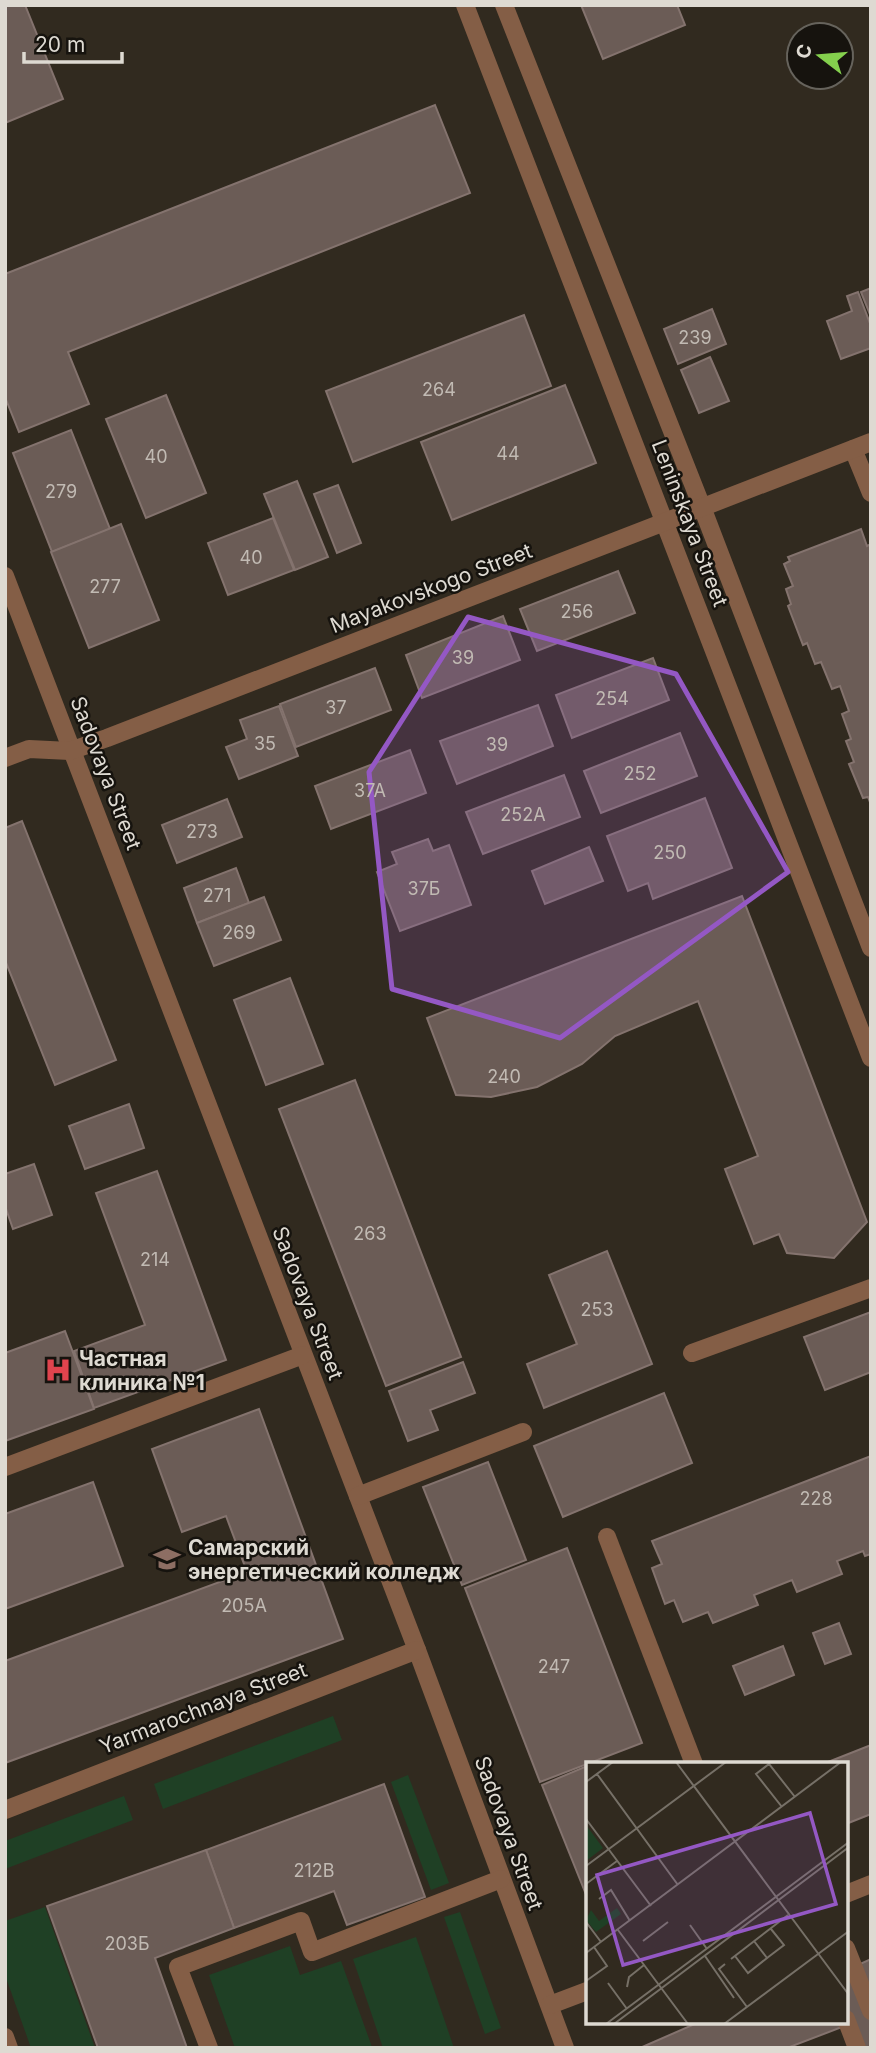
<svg xmlns="http://www.w3.org/2000/svg" width="876" height="2053" font-family="Inter,sans-serif">
<rect width="100%" height="100%" fill="#312a1f"/>
<g fill="#1f4025">
<polygon points="333,1716 342,1740 163,1809 154,1784"/>
<polygon points="408,1775 449,1883 431,1890 391,1782"/>
<polygon points="124,1796 133,1820 5,1869 5,1841"/>
<polygon points="45,1907 95,2048 31,2048 5,1975 5,1921"/>
<polygon points="460,1912 501,2028 485,2034 444,1917"/>
<polygon points="416,1937 454,2048 383,2048 353,1959"/>
<polygon points="290,1946 300,1975 341,1961 372,2047 235,2048 209,1975"/>
</g>
<g fill="#6b5c56" stroke="#84736e" stroke-width="2">
<polygon points="5,5 25,5 63,99 5,123"/>
<polygon points="581,5 677,5 685,25 603,59"/>
<polygon points="435,105 470,193 68,352 89,404 19,432 5,397 5,274"/>
<polygon points="871,288 871,317 861,292"/>
<polygon points="858,292 871,326 871,348 841,359 827,321 852,311 847,296"/>
<polygon points="712,309 726,344 678,364 664,329"/>
<polygon points="524,315 551,386 353,462 326,391"/>
<polygon points="710,357 729,401 699,413 681,370"/>
<polygon points="565,385 596,463 452,520 421,442"/>
<polygon points="166,395 206,493 146,518 106,419"/>
<polygon points="71,430 110,529 52,552 13,453"/>
<polygon points="297,481 328,557 295,570 264,494"/>
<polygon points="338,485 361,543 337,553 314,494"/>
<polygon points="273,518 294,570 228,595 208,543"/>
<polygon points="121,524 159,620 89,648 51,552"/>
<polygon points="861,529 867,546 871,544 871,805 868,797 863,798 849,764 854,762 846,741 851,739 842,714 849,711 840,686 832,689 821,662 815,664 807,643 803,645 788,606 791,604 786,589 793,586 784,564 790,561 788,557"/>
<polygon points="618,571 635,613 537,651 520,609"/>
<polygon points="503,616 520,660 422,698 406,655"/>
<polygon points="653,658 669,700 572,738 556,695"/>
<polygon points="375,668 391,710 296,747 280,704"/>
<polygon points="538,705 553,746 457,784 440,741"/>
<polygon points="279,706 298,756 239,779 226,747 247,739 240,720"/>
<polygon points="680,733 697,776 601,813 584,771"/>
<polygon points="410,750 426,793 331,829 315,786"/>
<polygon points="564,775 580,817 483,854 466,812"/>
<polygon points="705,798 732,868 653,899 648,883 628,891 607,836"/>
<polygon points="227,799 242,837 177,863 162,825"/>
<polygon points="22,821 116,1060 55,1085 5,960 5,828"/>
<polygon points="428,839 433,851 449,845 471,905 400,931 377,872 397,864 392,852"/>
<polygon points="589,847 603,881 545,904 532,871"/>
<polygon points="236,868 249,903 197,923 184,888"/>
<polygon points="742,896 867,1222 834,1258 787,1253 779,1234 754,1244 725,1169 758,1156 698,1001 615,1036 582,1064 537,1087 491,1097 456,1095 427,1018"/>
<polygon points="264,897 281,940 214,966 197,923"/>
<polygon points="290,978 323,1064 266,1085 234,1000"/>
<polygon points="355,1080 461,1357 386,1386 279,1109"/>
<polygon points="129,1104 144,1148 85,1169 69,1126"/>
<polygon points="34,1164 52,1215 13,1229 5,1206 5,1174"/>
<polygon points="157,1171 226,1360 94,1408 74,1351 145,1325 96,1193"/>
<polygon points="607,1251 652,1364 544,1408 527,1364 577,1344 549,1275"/>
<polygon points="871,1312 871,1372 825,1390 804,1337"/>
<polygon points="65,1331 94,1409 5,1441 5,1353"/>
<polygon points="463,1362 475,1393 430,1410 438,1430 408,1441 389,1391"/>
<polygon points="664,1393 692,1463 563,1517 534,1446"/>
<polygon points="259,1409 343,1639 5,1763 5,1661 247,1572 226,1516 182,1532 152,1449"/>
<polygon points="871,1456 871,1554 865,1556 863,1551 837,1561 842,1574 797,1592 792,1580 754,1595 758,1605 713,1623 708,1612 683,1622 674,1600 665,1604 652,1568 662,1564 652,1541"/>
<polygon points="488,1462 526,1560 462,1585 423,1487"/>
<polygon points="93,1482 123,1566 5,1609 5,1514"/>
<polygon points="567,1548 642,1743 540,1782 465,1588"/>
<polygon points="839,1623 851,1654 825,1664 813,1633"/>
<polygon points="783,1646 794,1675 745,1695 733,1666"/>
<polygon points="871,1745 871,1814 846,1824 846,1764 823,1764"/>
<polygon points="587,1766 587,1897 542,1785"/>
<polygon points="384,1784 425,1897 347,1925 334,1891 234,1928 206,1850"/>
<polygon points="206,1850 234,1928 155,1958 187,2048 98,2048 47,1906"/>
<polygon points="871,1959 871,1992 860,1964"/>
<polygon points="850,1967 871,2023 871,2048 860,2048 846,2011 846,1968"/>
<polygon points="697,2023 840,2023 842,2027 787,2048 640,2048"/>
</g>
<g fill="none" stroke-linecap="round" stroke-linejoin="round">
<g stroke="#845e46" stroke-width="18">
<polyline points="465,5 871,1058"/>
<polyline points="504,5 702,507 871,948"/>
<polyline points="853,449 871,493"/>
<polyline points="5,576 417,1650 565,2048"/>
<polyline points="5,758 29,749 70,751 107,738 871,442"/>
<polyline points="692,1353 871,1288"/>
<polyline points="5,1467 303,1355"/>
<polyline points="358,1496 523,1432"/>
<polyline points="607,1537 694,1764"/>
<polyline points="5,1810 417,1650"/>
<polyline points="846,1894 871,1884"/>
<polyline points="846,1948 871,2011"/>
<polyline points="550,2005 587,1991"/>
<polyline points="846,2019 857,2048"/>
<polyline points="5,2037 9,2048"/>
<polyline points="209,2048 178,1967 301,1921 312,1952 501,1879"/>
</g>
</g>
<path fill="#9458c4" fill-opacity="0.2" stroke="#9458c4" stroke-width="5" stroke-linejoin="round" d="M468 617 676 674 788 872 560 1038 392 989 369 772Z"/>
<defs>
<symbol id="hospital-bare" viewBox="-9 -9 18 18"><path d="M-5-5h3v3.5h4V-5h3V5h-3V1.5h-4V5h-3Z" fill="#e0444e" stroke="#16130e" stroke-width="2.5" paint-order="stroke"/></symbol>
<symbol id="university-bare" viewBox="-9 -9 18 18"><path d="M0-5L7-2L0 1L-7-2ZM-4 1L0 2.5L4 1V4Q0 6-4 4Z" fill="#8d6e63" stroke="#16130e" stroke-width="2.5" paint-order="stroke"/></symbol>
</defs>
<g fill-rule="evenodd">
<use href="#hospital-bare" x="39" y="1351" width="38" height="38"/>
<use href="#university-bare" x="148" y="1540" width="38" height="38"/>
</g>
<g text-anchor="middle" dominant-baseline="central" stroke-width="5" stroke-linejoin="round" paint-order="stroke">
<g font-size="18" fill="#c1bab3">
<text x="695" y="337">239</text>
<text x="439" y="389">264</text>
<text x="508" y="453">44</text>
<text x="156" y="456">40</text>
<text x="61" y="491">279</text>
<text x="251" y="557">40</text>
<text x="105" y="586">277</text>
<text x="577" y="611">256</text>
<text x="463" y="657">39</text>
<text x="612" y="698">254</text>
<text x="336" y="707">37</text>
<text x="265" y="743">35</text>
<text x="497" y="744">39</text>
<text x="640" y="773">252</text>
<text x="370" y="790">37А</text>
<text x="523" y="814">252А</text>
<text x="202" y="831">273</text>
<text x="670" y="852">250</text>
<text x="424" y="888">37Б</text>
<text x="217" y="895">271</text>
<text x="239" y="932">269</text>
<text x="504" y="1076">240</text>
<text x="370" y="1233">263</text>
<text x="155" y="1259">214</text>
<text x="597" y="1309">253</text>
<text x="816" y="1498">228</text>
<text x="244" y="1605">205А</text>
<text x="554" y="1666">247</text>
<text x="314" y="1870">212В</text>
<text x="127" y="1943">203Б</text>
</g>
<g font-size="21" fill="#dedad2" stroke="#16130e">
<text transform="translate(690 523) rotate(69)">Leninskaya Street</text>
<text transform="translate(431 588) rotate(-21)">Mayakovskogo Street</text>
<text transform="translate(106 773) rotate(69)">Sadovaya Street</text>
<text transform="translate(308 1303) rotate(69)">Sadovaya Street</text>
<text transform="translate(203 1708) rotate(-21)">Yarmarochnaya Street</text>
<text transform="translate(509 1833) rotate(70)">Sadovaya Street</text>
</g>
<g font-size="21" font-weight="bold" fill="#dedad2" stroke="#16130e" text-anchor="start">
<text x="79" y="1358">Частная<tspan x="79" dy="24">клиника №1</tspan></text>
<text x="188" y="1547">Самарский<tspan x="188" dy="24">энергетический колледж</tspan></text>
</g>
</g>
<g transform="translate(586 1762)">
<rect width="262" height="262" fill="#312a1f"/>
<path d="M0 63 17 86 0 99ZM31 146 35 152 10 170 0 158 5 148 13 159Z" fill="#1f4025"/>
<path fill="none" stroke="#767067" stroke-width="2" d="M90 0 263 233M11 12 92 123M0 20 27 0M196 45 170 12 183 2 209 35M0 57 65 144M0 104 140 0M0 122 31 99M13 137 25 128 44 159M0 160 15 180M104 163 121 187M32 168 102 262M57 179 82 160M0 191 255 0M119 194 148 236M149 194 162 211 181 196 168 179M181 196 198 183 185 167M145 197 202 153M139 202 133 207 161 245M0 219 21 204 8 185M22 221 41 247M41 225 43 215 58 203M20 262 263 80M28 262 263 85M138 262 263 169"/>
<path fill="#9458c4" fill-opacity="0.15" stroke="#9458c4" stroke-width="3.5" d="M224 51 250 142 37 203 11 113Z"/>
<rect width="262" height="262" fill="none" stroke="#dedad2" stroke-width="3.5"/>
</g>
<rect width="876" height="2053" fill="none" stroke="#dedad2" stroke-width="14"/>
<g transform="translate(820 56) rotate(286)"><circle r="33" fill="#16130e" stroke="#66635c" stroke-width="2"/>
<path d="M0-5L12 26L0 18L-12 26Z" fill="#84d04d"/>
<text y="-10" font-size="19" font-weight="bold" text-anchor="middle" fill="#dedad2">С</text>
</g>
<path d="M24 52v10h98v-10" fill="none" stroke="#dedad2" stroke-width="3.5"/>
<text x="35" y="52" font-size="21" fill="#dedad2" stroke="#16130e" stroke-width="5" paint-order="stroke">20 m</text>
</svg>
